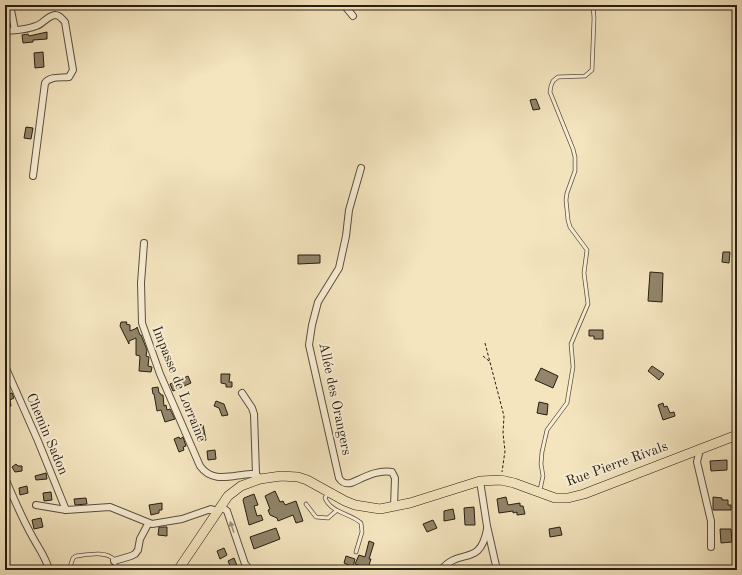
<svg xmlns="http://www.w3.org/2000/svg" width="742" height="575" font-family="'Old Standard TT',serif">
<rect width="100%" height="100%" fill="#f4e5bf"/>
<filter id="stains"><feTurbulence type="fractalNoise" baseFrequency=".005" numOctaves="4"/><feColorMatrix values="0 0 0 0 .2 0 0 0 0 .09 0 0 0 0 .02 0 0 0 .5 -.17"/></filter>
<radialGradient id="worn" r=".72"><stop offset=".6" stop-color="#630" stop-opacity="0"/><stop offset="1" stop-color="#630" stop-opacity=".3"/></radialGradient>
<g fill="#92856b" stroke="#271d10">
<polygon points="47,32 47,39 33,40 33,42 23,43 22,35 28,34 29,36"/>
<polygon points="43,52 44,67 35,68 34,53"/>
<polygon points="536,99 540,109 533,110 530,100"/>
<polygon points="26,127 33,128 31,139 24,138"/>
<polygon points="723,252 730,252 729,263 722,262"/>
<polygon points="298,255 320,255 320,263 298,264"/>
<polygon points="650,272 663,273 662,302 648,301"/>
<polygon points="121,322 127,322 126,324 130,325 130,331 137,328 137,327 140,335 141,335 147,350 146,356 149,357 148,366 152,367 151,372 139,371 140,356 136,355 136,338 129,341 129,344 120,326"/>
<polygon points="589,330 603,330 603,339 594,339 594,336 589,336"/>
<polygon points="652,366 664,374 659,380 648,371"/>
<polygon points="541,368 558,376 553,388 535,380"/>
<polygon points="221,374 230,374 229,382 232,382 232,387 226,387 226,384 221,383"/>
<polygon points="188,376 191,383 173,391 170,384"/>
<polygon points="158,387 159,393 160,393 161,395 163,395 164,406 166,405 167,410 170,409 175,419 165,422 161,410 157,411 154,394 153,394 152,388"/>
<polygon points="7,388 8,394 12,393 14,398 10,400 11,406 5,408 5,389"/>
<polygon points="216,401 224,404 228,415 222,416 219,408 214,406"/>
<polygon points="539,402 548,404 547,415 537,413"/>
<polygon points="663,403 664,407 667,406 670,413 674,412 675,416 663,420 658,405"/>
<polygon points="203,425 206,440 198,442 197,437 195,437 193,426"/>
<polygon points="179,437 180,439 183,437 186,446 183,447 184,450 179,452 174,439"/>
<polygon points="215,450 216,459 208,460 207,451"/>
<polygon points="727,460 727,470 711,471 710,461"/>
<polygon points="16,464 18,466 22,466 22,471 15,472 12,467"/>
<polygon points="46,473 47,479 36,480 35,476"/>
<polygon points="27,486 28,493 20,495 19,488"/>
<polygon points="275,491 280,502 283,501 285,505 296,501 303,521 296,523 293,515 278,521 277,518 270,515 268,510 270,509 265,496"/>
<polygon points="51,492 52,500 44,501 43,493"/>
<polygon points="254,494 258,505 254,506 257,516 261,515 263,520 249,525 243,500 244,498"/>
<polygon points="506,497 508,505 520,503 520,506 523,506 525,514 517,515 517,512 513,513 513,511 499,513 497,499"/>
<polygon points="713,497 722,498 722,500 728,500 728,505 731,505 731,510 713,510"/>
<polygon points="86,498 87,504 75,505 74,499"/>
<polygon points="162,503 162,510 159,510 159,513 151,515 149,505"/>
<polygon points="474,507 475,525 465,525 464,508"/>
<polygon points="453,509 455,519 444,521 444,511"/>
<polygon points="41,518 43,527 34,529 32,520"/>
<polygon points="433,520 437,528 427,532 423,524"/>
<polygon points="159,527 167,527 167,536 158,535"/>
<polygon points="560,527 562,535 550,537 549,529"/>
<polygon points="276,528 280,539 254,549 250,537"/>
<polygon points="720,529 731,529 732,542 721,543"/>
<polygon points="369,541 374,543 369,559 371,559 368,568 355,564 359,555 365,557"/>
<polygon points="224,548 227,555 220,559 217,551"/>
<polygon points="346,556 355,559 353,567 344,563"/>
<polygon points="234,558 238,568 232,570 228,561"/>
</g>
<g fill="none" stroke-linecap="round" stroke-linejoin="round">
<defs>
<g id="lane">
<polyline points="540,490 543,476 541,464 542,452 547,430 567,403 573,367 571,344 588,304 584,273 587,250 570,227 568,220 566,200 567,193 575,171 575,157 573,149 550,92 551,86 553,81 558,77 585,76 592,70 594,18 593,5"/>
<path d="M328 492 325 498C331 513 350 513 361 523L362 532 356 552"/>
<polyline points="306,504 316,517 328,518 336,511"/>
<path d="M69 570 73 558 76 556C85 555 108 550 114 560 115 563 116 567 116 570"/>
</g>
<g id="street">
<polyline points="10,5 15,30"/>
<polyline points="344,5 353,16"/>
<path d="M5 31C15 30 27 30 36 26 43 24 47 16 55 15 60 15 62 19 65 22L73 70 69 77C60 78 50 76 45 83L33 176"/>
<path d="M361 168 349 210 346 236 339 268 318 302 312 325 309 345 339 478C342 483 345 484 351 483 363 478 378 469 392 472L395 478 394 507"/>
<path d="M144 243 141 283 142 323 160 374 200 466C213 484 232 475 251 474H256L260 479"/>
<polyline points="5,366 38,441 66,510"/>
<polyline points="242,393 252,408 254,414 256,474"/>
<polyline points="700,449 697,462 711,521 711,547"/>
<path d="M5 478C13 497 21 516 31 534 37 546 46 557 49 570"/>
<polyline points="480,481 487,526 497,570"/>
<polyline points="36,505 66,510 110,507 152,524 182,519 211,509 217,511"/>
<polyline points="220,506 227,511 245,564 250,570"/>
<polyline points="114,561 131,556 135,554 138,550 140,539 148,524"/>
<path d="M441 570C459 547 480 568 487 529"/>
</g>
<polyline id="primary" points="178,570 228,496 241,486 260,479 281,476 298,477 307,480 345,501 355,505 380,509 410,503 480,481 501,480 514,483 555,498 568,498 584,494 737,435"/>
</defs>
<use href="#lane" stroke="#5a4f3c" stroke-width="4.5"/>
<use href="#street" stroke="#5a4f3c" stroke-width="8"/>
<use href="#primary" stroke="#271d10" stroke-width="10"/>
<g stroke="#271d10" stroke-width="1" stroke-dasharray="3 2" stroke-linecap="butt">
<polyline points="485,343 504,416 503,433 505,451 502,472"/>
<polyline points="483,356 489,361"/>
</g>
<use href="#lane" stroke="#f8eed5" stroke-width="3"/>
<use href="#street" stroke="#f8eed5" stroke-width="6"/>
<use href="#primary" stroke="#f4e5bf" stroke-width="9"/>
</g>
<defs><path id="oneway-solid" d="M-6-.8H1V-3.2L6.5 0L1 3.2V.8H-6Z"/></defs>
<use fill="#9a907c" href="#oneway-solid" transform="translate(232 527) rotate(-109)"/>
<g text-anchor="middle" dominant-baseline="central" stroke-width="4" stroke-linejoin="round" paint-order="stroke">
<g font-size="14" fill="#271d10" stroke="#f8eed5">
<text transform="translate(179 384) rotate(68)">Impasse de Lorraine</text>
<text transform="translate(335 399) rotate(78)">Allée des Orangers</text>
<text transform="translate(47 434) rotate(67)">Chemin Sadon</text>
<text transform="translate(617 464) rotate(-20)">Rue Pierre Rivals</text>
</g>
</g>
<rect width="742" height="575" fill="none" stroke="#f4e5bf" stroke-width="20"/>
<rect x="6" y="6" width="730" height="563" fill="none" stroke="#271d10" stroke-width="2"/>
<rect x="10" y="10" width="722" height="555" fill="none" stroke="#271d10"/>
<rect width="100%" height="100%" filter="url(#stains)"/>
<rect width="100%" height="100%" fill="url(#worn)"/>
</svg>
